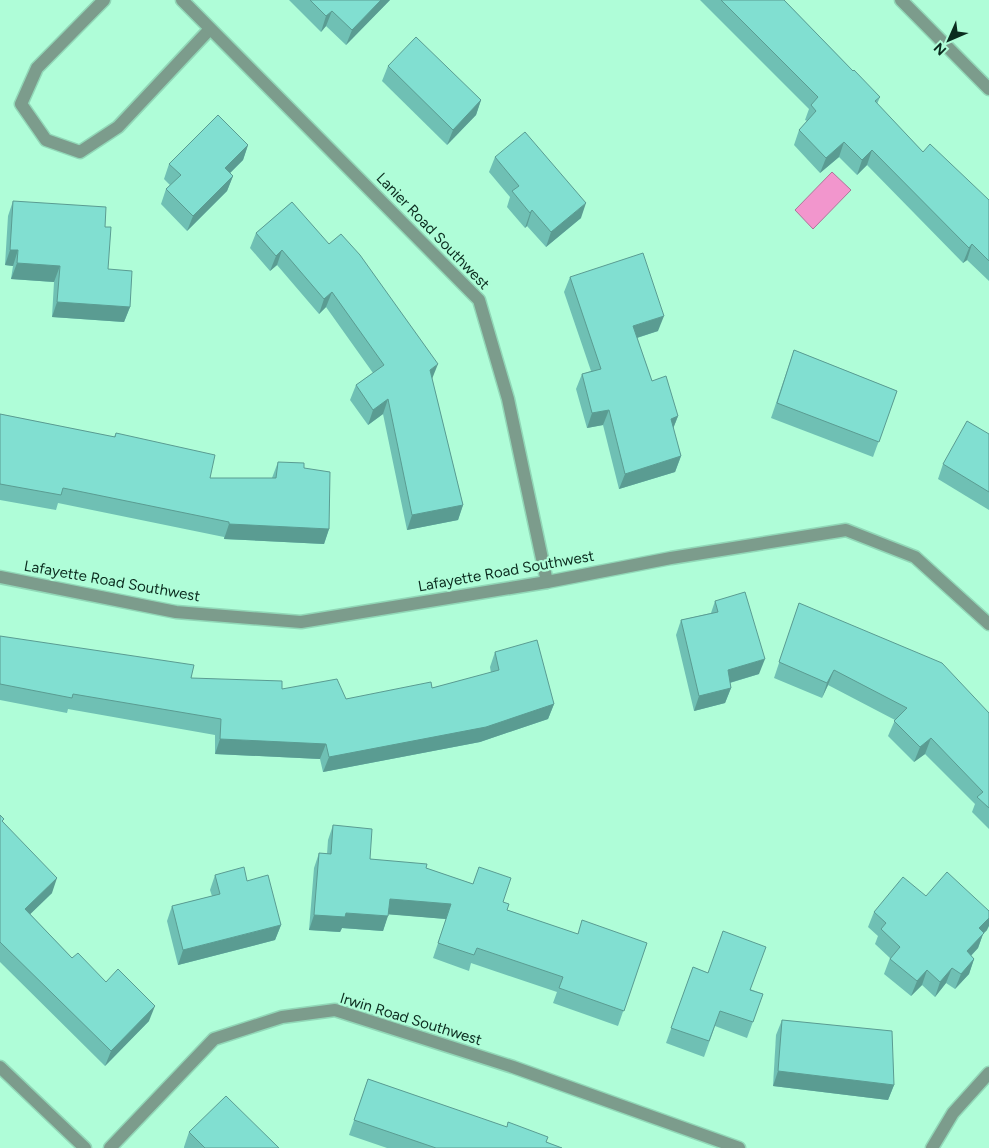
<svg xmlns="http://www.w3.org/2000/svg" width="989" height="1148" font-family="Figtree,sans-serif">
<rect width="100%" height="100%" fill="#affdd8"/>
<polygon fill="#f296cd" stroke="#ad7699" points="832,172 851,190 813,229 795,210"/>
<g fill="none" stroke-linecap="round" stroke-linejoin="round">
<defs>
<polyline id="service" points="104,0 37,68 21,104 46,140 80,152 118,127 210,29"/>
<g id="minor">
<polyline points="182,0 479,300 508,399 547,582"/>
<polyline points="0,577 176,612 301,622 547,582 671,558 846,530 915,557 989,624"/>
<polyline points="0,1067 85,1148"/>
<polyline points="110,1148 214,1039 282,1017 335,1010 513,1067 739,1148"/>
<polyline points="932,1148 953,1113 989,1073"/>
</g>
<polyline id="tertiary" points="901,0 989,89"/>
</defs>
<use href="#service" stroke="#91d7b7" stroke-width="15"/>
<use href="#minor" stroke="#91d7b7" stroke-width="15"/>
<use href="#tertiary" stroke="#91d7b7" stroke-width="15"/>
<use href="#service" stroke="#7c9c8c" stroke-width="12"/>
<use href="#minor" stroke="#7c9c8c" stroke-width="12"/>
<use href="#tertiary" stroke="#7c9c8c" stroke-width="12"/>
</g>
<g fill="#6fc0b4">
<polygon points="289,0 390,0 346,45 326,26 321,32"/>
<polygon points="700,0 784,0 853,71 880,97 877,104 923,152 989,200 989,281 967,260 963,263 867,165 857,175 839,157 820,173 794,145 799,130 807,121 805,120 809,109"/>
<polygon points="388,66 481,100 476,115 447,145 382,81"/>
<polygon points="248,145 243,160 230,173 233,176 227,191 187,231 161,204 166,189 170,185 164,179 169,164"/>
<polygon points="495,157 581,218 546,247 527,226 525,228 507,207 510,197 489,172"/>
<polygon points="13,201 105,227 108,269 130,307 124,322 52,317 54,282 11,279 13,266 5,265 8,216"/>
<polygon points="292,202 432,379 463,505 458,520 407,530 383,414 368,425 350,400 356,385 373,373 326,307 319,314 277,265 270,271 250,248 256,233"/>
<polygon points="570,277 658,331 637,338 652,381 678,416 673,429 681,456 675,472 619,489 603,425 587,428 576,389 582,374 591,371 564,292"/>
<polygon points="794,350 897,391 873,457 771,418"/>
<polygon points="0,414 114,437 116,433 210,478 272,478 278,462 304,468 329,529 324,544 224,539 224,537 58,503 56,510 0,500"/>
<polygon points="989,434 989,510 938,479 943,464"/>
<polygon points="715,601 759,674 730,683 731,688 725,703 694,711 676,635 681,620 711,613"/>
<polygon points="799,603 989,713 989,829 972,812 975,804 925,754 914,762 888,736 895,720 828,685 822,698 774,678"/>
<polygon points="0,636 191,678 282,689 346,699 432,688 491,673 490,667 495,652 554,704 548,719 480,742 323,772 320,759 215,754 215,735 68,709 67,713 0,700"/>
<polygon points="0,815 3,822 52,893 30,914 72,958 106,982 149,1021 105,1066 0,962"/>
<polygon points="333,825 370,859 426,868 473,884 479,867 503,902 507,910 577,934 647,943 618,1026 553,1003 557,992 471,963 469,971 433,958 446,919 388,914 383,931 342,928 340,932 309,930 314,868 319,853 327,854 328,840"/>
<polygon points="215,875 247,881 281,925 275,940 178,965 167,921 172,906 212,896 210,890"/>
<polygon points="926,896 987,930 983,934 978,948 971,956 974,959 969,974 955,989 946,983 935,997 922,985 911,996 884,974 890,958 875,944 878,936 868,927 874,912"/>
<polygon points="693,967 763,994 747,1038 715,1026 704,1057 666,1043"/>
<polygon points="782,1020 894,1085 888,1100 773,1086 776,1035"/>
<polygon points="368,1079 546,1142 562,1148 387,1148 349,1135"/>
<polygon points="189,1132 279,1148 184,1148 184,1147"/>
</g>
<g fill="#5a9c92">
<polygon points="381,0 390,0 346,45 352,30"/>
<polygon points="332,11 326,26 321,32 326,16"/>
<polygon points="481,100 476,115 447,145 453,130"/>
<polygon points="844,142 839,157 820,173 826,158"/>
<polygon points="248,145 243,160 220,183 225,168"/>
<polygon points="872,150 867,165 857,175 862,160"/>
<polygon points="233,176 227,191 187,231 193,216"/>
<polygon points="586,203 581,218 546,247 551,232"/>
<polygon points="532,210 527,226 525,228 530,213"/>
<polygon points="972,244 967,260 963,263 969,248"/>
<polygon points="10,250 18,250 13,266 5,265"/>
<polygon points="282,250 277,265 270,271 276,256"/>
<polygon points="17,263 60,266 54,282 11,279"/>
<polygon points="332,292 326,307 319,314 324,299"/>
<polygon points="57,302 130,307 124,322 52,317"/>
<polygon points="664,316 658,331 627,341 633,326"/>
<polygon points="438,364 432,379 430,370"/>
<polygon points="388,399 383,414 368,425 373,410"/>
<polygon points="609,410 603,425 587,428 592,413"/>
<polygon points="678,416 672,431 671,419"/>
<polygon points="681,456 675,472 619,489 625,474"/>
<polygon points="463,505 458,520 407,530 412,515"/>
<polygon points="229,524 329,529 324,544 224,539"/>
<polygon points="765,659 759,674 722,685 728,670"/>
<polygon points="834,670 828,685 822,698 827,683"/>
<polygon points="731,688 725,703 694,711 699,696"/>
<polygon points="554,704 548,719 480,742 323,772 329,757"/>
<polygon points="931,738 925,754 914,762 920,747"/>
<polygon points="220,739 326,744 320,759 215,754"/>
<polygon points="57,878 52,893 19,925 25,909"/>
<polygon points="390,899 451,904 446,919 384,914"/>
<polygon points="346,913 388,916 383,931 342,928 340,932 309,930 314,915"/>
<polygon points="989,918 989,926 987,930 983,934 978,948 961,966 967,951 979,928"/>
<polygon points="281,925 275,940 178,965 183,950"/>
<polygon points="974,959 969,974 955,989 961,974"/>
<polygon points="952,968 946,983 935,997 940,982"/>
<polygon points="927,970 922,985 911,996 917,981"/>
<polygon points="155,1006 149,1021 105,1066 111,1051"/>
<polygon points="778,1071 894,1085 888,1100 773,1086"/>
</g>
<g fill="#81dfd1" stroke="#5a9c92">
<polygon points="310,0 381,0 352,30 332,11 326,16"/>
<polygon points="721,0 784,0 853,71 854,70 880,97 875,101 923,152 930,144 989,200 989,261 972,244 969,248 872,150 862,160 844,142 826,158 799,130 816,111 811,105 818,97"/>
<polygon points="416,37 481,100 453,130 388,66"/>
<polygon points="218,115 248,145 225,168 233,176 193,216 166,189 181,175 169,164"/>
<polygon points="525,132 586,203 551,232 532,210 530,213 512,191 519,186 495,157"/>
<polygon points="13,201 106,207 105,227 111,227 108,269 132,271 130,307 57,302 60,266 17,263 18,250 10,250"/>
<polygon points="292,202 329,244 341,234 360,255 438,364 430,370 463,505 412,515 388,399 373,410 356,385 384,365 332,292 324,299 282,250 276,256 256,233"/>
<polygon points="643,253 664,316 633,326 652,381 666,376 678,416 671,419 681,456 625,474 609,410 592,413 582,374 601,369 570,277"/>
<polygon points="794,350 897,391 879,442 777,403"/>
<polygon points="0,414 115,437 116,433 215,455 210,478 276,478 278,462 304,463 304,468 330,472 329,529 229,524 229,522 63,488 61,495 0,484"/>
<polygon points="967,421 989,434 989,492 943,464"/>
<polygon points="745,592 765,659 728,670 731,688 699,696 681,620 718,612 715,601"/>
<polygon points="799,603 942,663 989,713 989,808 977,797 983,792 931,738 920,747 894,721 907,708 834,670 827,683 779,662"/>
<polygon points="0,636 194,665 191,678 282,681 282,689 337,679 346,699 431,682 432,688 499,670 495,652 537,640 554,704 486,727 329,757 326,744 220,739 221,719 73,694 72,698 0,684"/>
<polygon points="0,815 4,819 2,821 57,878 25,909 72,958 78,953 106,982 118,969 155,1006 111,1051 0,942"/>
<polygon points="333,825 372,829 370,859 427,864 426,868 473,884 479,867 511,878 503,902 509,904 507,910 578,934 582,920 647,943 624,1011 559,988 563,977 477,948 474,955 438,943 451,904 390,899 388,916 346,913 345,917 314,915 319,853 331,854"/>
<polygon points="244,867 247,881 268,875 281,925 183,950 172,906 220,894 215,875"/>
<polygon points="947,872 989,911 989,918 979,928 984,933 967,951 974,959 961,974 952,968 940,982 927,970 917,981 890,959 900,947 881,929 886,923 874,912 903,877 926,896"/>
<polygon points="723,931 766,947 750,990 763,994 753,1022 720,1011 709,1041 671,1028 693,967 708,973"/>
<polygon points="782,1020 892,1031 894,1085 778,1071"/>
<polygon points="368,1079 507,1127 508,1122 548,1137 546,1142 562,1148 436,1148 354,1120"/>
<polygon points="226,1096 279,1148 205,1148 189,1132"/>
</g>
<g text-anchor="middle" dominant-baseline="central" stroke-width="4.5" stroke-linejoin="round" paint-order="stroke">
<g font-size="15" fill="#0b2c1f" stroke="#affdd8">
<text transform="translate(433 231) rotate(46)">Lanier Road Southwest</text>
<text transform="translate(506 571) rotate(-10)">Lafayette Road Southwest</text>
<text transform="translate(112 581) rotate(10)">Lafayette Road Southwest</text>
<text transform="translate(411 1019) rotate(17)">Irwin Road Southwest</text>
</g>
</g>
<g transform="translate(949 40) rotate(225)" stroke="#affdd8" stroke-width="4" paint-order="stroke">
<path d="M0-4L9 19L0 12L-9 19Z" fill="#0b2c1f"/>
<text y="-8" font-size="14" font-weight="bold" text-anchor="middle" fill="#0b2c1f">N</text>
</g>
</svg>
